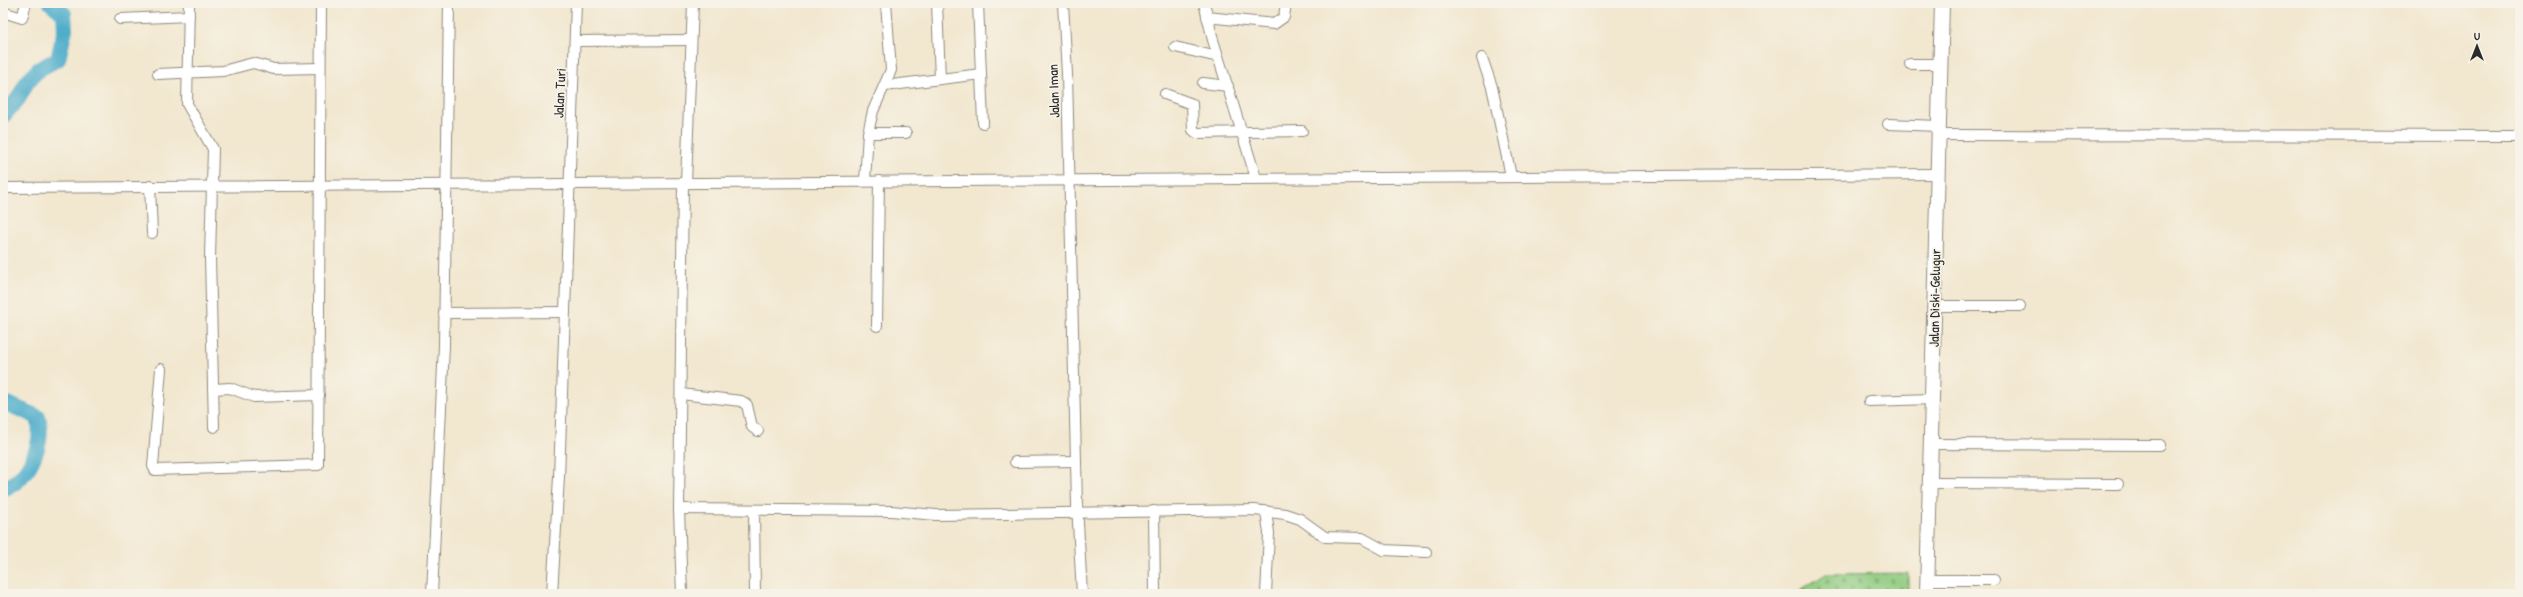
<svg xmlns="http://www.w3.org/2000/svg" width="2523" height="597" font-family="'Patrick Hand',sans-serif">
<defs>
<pattern id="cemetery-stones" width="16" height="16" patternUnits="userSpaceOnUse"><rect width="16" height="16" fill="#91cc81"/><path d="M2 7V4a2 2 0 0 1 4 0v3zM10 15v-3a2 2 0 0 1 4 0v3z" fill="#7daf70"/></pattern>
</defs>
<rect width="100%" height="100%" fill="#f7f3e8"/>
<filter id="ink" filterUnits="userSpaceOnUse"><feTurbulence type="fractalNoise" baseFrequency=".025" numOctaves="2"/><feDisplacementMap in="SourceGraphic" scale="8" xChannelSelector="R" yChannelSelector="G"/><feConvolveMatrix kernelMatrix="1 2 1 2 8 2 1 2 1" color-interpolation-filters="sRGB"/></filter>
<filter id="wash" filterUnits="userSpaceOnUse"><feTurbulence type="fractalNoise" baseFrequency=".012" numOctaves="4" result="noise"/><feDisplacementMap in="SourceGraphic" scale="16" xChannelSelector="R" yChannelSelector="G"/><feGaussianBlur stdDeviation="0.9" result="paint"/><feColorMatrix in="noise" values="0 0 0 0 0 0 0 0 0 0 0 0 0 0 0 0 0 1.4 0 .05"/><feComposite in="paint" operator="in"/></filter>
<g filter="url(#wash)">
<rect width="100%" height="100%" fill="#f2e7cf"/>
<polygon fill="url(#cemetery-stones)" stroke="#5e7c56" points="1908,573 1908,594 1794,594 1826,574"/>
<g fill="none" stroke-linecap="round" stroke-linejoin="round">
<g stroke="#4bacca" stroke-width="16">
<polyline points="3,116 18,99 27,82 39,69 58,59 65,29 64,14 51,3"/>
<path d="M3 402 38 417C45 443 29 479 3 489"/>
</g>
</g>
</g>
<g filter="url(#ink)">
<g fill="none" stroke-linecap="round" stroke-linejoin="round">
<defs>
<g id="street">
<polyline points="189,3 187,104 213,149 210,257 214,427"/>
<polyline points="937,3 940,79"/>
<polyline points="978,3 981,74"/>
<polyline points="1063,3 1067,74 1077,505 1082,594"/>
<polyline points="1204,3 1213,40 1256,178"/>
<polyline points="3,12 22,18 26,3"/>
<polyline points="1207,17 1274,24 1284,17 1286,3"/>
<polyline points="120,19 189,16"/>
<polyline points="576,41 691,40"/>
<polyline points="1175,47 1218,57"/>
<polyline points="1482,58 1492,87 1511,176"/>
<polyline points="1910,64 1939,64"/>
<polyline points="158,74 223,71 253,63 274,69 320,68"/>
<polyline points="1203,83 1228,86"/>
<polyline points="884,86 981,74 983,123"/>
<polyline points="1165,94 1192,104 1193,130 1197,133 1302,131"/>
<polyline points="1888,124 1939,126"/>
<polyline points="868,133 906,133"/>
<polyline points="1939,135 2520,136"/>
<polyline points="865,181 868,133 873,111 891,70 886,3"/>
<polyline points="686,183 693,3"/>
<polyline points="150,186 152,233"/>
<polyline points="3,188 1938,174"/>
<polyline points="1934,306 2020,306"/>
<polyline points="444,313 565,312"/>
<polyline points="877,326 879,181"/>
<polyline points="161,369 153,466 155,470 318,465 321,3"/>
<polyline points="213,389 230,388 254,397 319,395"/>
<polyline points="681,394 741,401 747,405 752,427 758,431"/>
<polyline points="1869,401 1933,399"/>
<polyline points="1932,444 2160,445"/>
<polyline points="1015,462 1076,461"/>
<polyline points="1930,483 2118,484"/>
<polyline points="679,509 891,511 936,515 1255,510 1285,514 1300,519 1325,537 1362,538 1384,550 1426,552"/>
<polyline points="754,510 755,594"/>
<polyline points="1154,511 1155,594"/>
<polyline points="1266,511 1269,533 1266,594"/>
<polyline points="1928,580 1994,580"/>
<polyline points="432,594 444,346 449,3"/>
<polyline points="552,594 559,477 576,3"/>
<polyline points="682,594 679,509 683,183"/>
</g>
<polyline id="secondary" points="1927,594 1942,3"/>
</defs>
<use href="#street" stroke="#8e897d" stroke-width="12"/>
<use href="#secondary" stroke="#8e897d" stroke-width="16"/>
<use href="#street" stroke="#fff" stroke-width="10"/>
<use href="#secondary" stroke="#fff" stroke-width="14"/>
</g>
</g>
<g text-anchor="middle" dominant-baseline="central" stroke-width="3.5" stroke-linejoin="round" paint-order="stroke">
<g font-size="14" fill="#2b2b2b" stroke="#f7f3e8">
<text transform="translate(1053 91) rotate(-92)">Jalan Iman</text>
<text transform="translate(559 93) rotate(-87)">Jalan Turi</text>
<text transform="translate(1934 298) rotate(-89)">Jalan Diski–Gelugur</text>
</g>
</g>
<rect width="2523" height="597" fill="none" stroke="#f7f3e8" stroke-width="16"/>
<g transform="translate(2477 46)" stroke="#f7f3e8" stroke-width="3" paint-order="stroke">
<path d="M0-3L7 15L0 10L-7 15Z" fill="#2b2b2b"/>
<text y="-6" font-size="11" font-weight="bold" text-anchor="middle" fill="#2b2b2b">U</text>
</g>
</svg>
